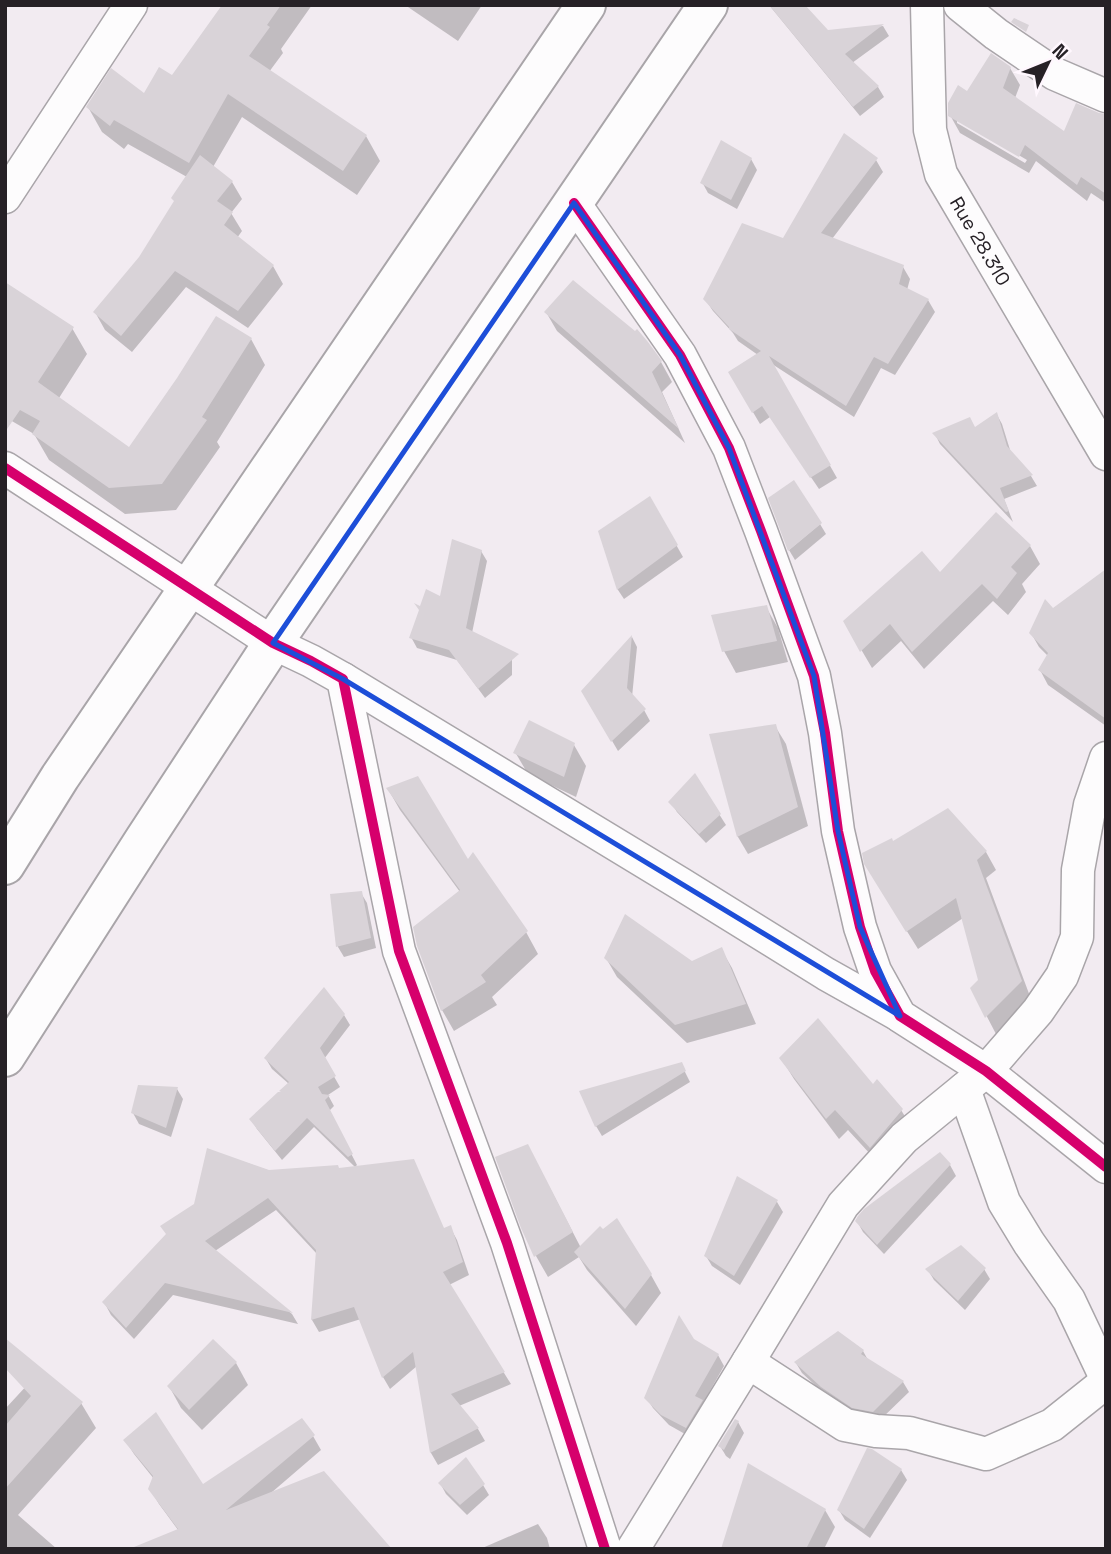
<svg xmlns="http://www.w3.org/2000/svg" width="1111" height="1554" font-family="'Space Grotesk',sans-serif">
<rect width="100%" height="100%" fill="#f2ebf1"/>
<g fill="#0003" fill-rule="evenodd">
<polygon points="224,5 312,5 281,49 283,53 269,72 366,136 380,161 357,195 242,117 213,167 232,182 242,199 231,213 242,231 237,238 273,266 283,284 248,328 186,287 132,352 105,330 95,312 141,258 175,202 187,177 128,144 124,149 102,132 88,107 144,96 173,77"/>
<polygon points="405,5 482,5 458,41"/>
<polygon points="769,5 803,5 828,32 883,26 889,36 852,63 878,87 884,97 860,116"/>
<path d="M1010 68 1020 85 1015 98 1065 133 1106 116V203L1091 193 1087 201 1036 161 1029 173 960 133 950 115 967 93ZM957 119 1027 160 1025 163 957 123Z"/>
<polygon points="751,159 757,170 737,209 708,193 702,182"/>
<polygon points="876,160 883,172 832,239 903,267 910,279 907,290 928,300 935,312 895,375 881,368 854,417 772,364 837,478 819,489 770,417 760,424 737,385 758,355 738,341 733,333 713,311 705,299 784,240"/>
<polygon points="546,312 661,362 672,382 662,392 685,443 557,331"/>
<polygon points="72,328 87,354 59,398 130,449 251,339 265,365 217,442 220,447 176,510 125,514 49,460 34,434 5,417"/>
<polygon points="997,415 1002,424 1011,453 1031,476 1037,486 1004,499 1013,522 940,444 935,434 975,429"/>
<polygon points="650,498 683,557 624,599 618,590 600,532"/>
<polygon points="820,524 826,534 795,560 789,550"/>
<polygon points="1030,546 1040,564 1022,584 1026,592 1008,615 993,601 924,669 901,641 872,668 845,622 940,575"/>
<polygon points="481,551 487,561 472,633 512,660 512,675 485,698 457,660 417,648 411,637"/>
<polygon points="766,607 778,628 788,662 736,673 724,651"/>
<polygon points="1031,633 1106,670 1106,726 1048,685 1040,670 1048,656 1039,647"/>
<polygon points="632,637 637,647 632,697 644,710 650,721 618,751 583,691"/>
<polygon points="775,726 786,744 808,826 748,854 738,837 711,735"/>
<polygon points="574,745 586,766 576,797 528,774 515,752"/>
<polygon points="388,789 467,862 526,932 538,954 492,997 497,1005 454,1031 442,1010 460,892 400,810"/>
<polygon points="671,802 719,814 726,825 706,843 677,812"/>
<polygon points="948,810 986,852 996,870 986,878 1031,999 996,1034 972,988 980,980 963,918 918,949 877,883 892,843"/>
<polygon points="361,893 367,903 376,948 344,957 338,947 332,896"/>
<polygon points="721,949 732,968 756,1024 687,1043 617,977 606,958 692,963"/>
<polygon points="344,1015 350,1025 324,1059 340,1087 328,1095 334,1106 329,1111 357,1165 355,1167 314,1127 282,1160 257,1129 251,1119 283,1094 289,1084 272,1069 266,1059"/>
<polygon points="781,1058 872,1086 901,1110 914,1131 883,1168 848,1130 839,1139 794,1079"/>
<polygon points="681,1064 690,1082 602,1136 596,1126"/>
<polygon points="177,1089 183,1099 171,1137 139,1124 133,1113"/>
<polygon points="208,1150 444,1229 450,1227 457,1240 469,1275 449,1285 511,1384 459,1406 478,1429 485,1441 438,1465 431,1453 417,1366 390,1389 383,1377 361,1319 319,1332 312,1320 317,1254 276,1210 215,1251 292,1314 298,1324 173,1295 134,1339 111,1315 104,1302 195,1205"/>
<polygon points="940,1154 950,1165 956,1176 884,1254 863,1232 857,1221"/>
<polygon points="539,1167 581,1248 651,1275 661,1293 636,1326 587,1270 579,1257 548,1277 536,1256"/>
<polygon points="738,1179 777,1202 783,1212 740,1285 712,1266 706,1256"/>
<polygon points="984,1269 990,1279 965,1310 934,1280 928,1270"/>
<polygon points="693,1340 718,1355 724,1366 703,1403 708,1412 692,1438 669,1425 653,1408 646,1397"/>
<polygon points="863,1351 868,1360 903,1382 909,1392 879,1421 859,1418 829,1398 802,1373 796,1363"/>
<polygon points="236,1363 248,1385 202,1430 181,1408 169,1386"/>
<polygon points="41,1370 81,1403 96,1428 18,1515 57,1549 5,1549 5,1409"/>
<polygon points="738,1422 744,1433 730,1459 726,1456 720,1446"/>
<polygon points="313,1436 321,1450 271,1493 192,1549 159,1504 150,1489 154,1479 134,1454 125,1440 203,1486"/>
<polygon points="901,1470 907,1480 870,1538 845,1520 839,1510"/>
<polygon points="440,1483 483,1485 489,1495 467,1515 446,1494"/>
<polygon points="825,1510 835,1527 824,1549 729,1549"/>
<polygon points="538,1524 547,1538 550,1549 480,1549"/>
</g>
<g fill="#d9d3d8">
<polygon points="222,5 281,5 267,25 270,27 249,56 367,135 343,171 228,94 189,163 114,120 110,126 86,107 111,68 144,93 159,67 172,75"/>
<polygon points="769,5 805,5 828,30 884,24 845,54 879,86 853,107"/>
<polygon points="1014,18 1029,25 1026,32 1011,22"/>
<polygon points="991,53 1011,67 1003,88 1064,131 1076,103 1099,113 1106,114 1106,194 1081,177 1077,185 1025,145 1019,157 948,116 948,103 958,85 967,91"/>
<polygon points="844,133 878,158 821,233 904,265 899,284 929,299 888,364 874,357 846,406 769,356 831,465 810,478 762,406 752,413 728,372 761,351 729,329 729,327 703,299 742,223 783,238"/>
<polygon points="721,140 752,158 731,200 700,183"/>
<polygon points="200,155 233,181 217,201 233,212 224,225 274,265 238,311 175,271 121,336 93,312 139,257 174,201 171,198"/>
<polygon points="573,280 635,331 637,329 648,342 662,361 652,372 679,429 544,312"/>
<polygon points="5,282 74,327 38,382 129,447 177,378 216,316 252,338 202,417 207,420 162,484 109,488 32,434 40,421 20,410 5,432"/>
<polygon points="997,412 1007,446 1033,475 1000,488 1009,511 1006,512 932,433 970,417 975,427"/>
<polygon points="794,480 822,523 788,551 768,498"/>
<polygon points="650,496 678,545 617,590 598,531"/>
<polygon points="996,512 1031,545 1011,567 1017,573 997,599 982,584 912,652 890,624 860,652 843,621 922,551 940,572"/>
<polygon points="452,539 482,550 466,628 519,654 478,689 449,650 409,638 419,610 414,603 420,606 426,589 440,596"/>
<polygon points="1106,569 1106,719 1038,670 1048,653 1029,633 1045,599 1053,608"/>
<polygon points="767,605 777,641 722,652 711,615"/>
<polygon points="632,635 627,688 646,709 611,742 581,691"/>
<polygon points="529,720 575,743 564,777 513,753"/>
<polygon points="776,724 798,807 737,837 709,734"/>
<polygon points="695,773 721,814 699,834 668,802"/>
<polygon points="418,776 468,859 473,852 528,931 481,975 486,982 441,1011 417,946 413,927 460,890 386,788"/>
<polygon points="948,808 987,851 977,860 1022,981 985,1018 970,988 978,980 956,898 906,932 864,864 862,853 892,838 893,841"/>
<polygon points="362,891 371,938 336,947 330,894"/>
<polygon points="625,914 692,961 722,947 746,1004 675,1025 604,958"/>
<polygon points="324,987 345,1014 320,1048 336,1076 318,1087 322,1094 330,1095 325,1100 353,1154 348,1157 307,1118 275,1151 249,1119 278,1092 281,1092 279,1091 289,1082 264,1058"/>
<polygon points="818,1018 873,1084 877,1079 903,1109 870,1148 835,1110 826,1119 779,1058"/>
<polygon points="682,1062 686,1071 595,1127 579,1091"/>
<polygon points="138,1085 178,1087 166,1128 131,1113"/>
<polygon points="528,1144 573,1232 534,1257 521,1228 495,1157"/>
<polygon points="207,1148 269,1170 338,1165 339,1168 414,1159 444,1228 451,1225 463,1262 443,1272 505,1372 451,1394 479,1428 430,1453 413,1352 382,1378 354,1307 311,1320 316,1250 268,1198 205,1241 293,1313 165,1283 126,1328 102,1302 166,1234 160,1226 194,1204"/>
<polygon points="940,1152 951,1164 877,1245 855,1221 858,1216 864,1209"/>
<polygon points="737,1176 778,1200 734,1276 704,1256"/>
<polygon points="617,1218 652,1274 625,1309 574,1252 600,1226 603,1229"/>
<polygon points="961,1245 986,1268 958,1301 925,1269"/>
<polygon points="679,1315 694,1339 719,1354 695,1396 703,1400 686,1428 661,1415 644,1398"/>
<polygon points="838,1331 864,1350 861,1354 904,1381 873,1412 852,1408 821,1387 794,1362"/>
<polygon points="5,1338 83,1402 5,1489 5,1426 31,1396 5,1368"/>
<polygon points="213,1339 237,1362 189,1410 167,1386"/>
<polygon points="156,1412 203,1484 302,1418 315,1435 226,1510 324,1471 392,1549 134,1549 134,1547 178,1529 148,1489 153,1476 123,1440"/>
<polygon points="735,1419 739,1421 724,1450 718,1446"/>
<polygon points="867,1448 872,1449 902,1469 864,1529 837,1510"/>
<polygon points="466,1457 485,1484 460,1505 438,1483"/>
<polygon points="748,1463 826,1509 806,1549 721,1549"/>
</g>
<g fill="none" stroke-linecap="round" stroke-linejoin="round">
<defs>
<g id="minor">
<path id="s1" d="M927 5 930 130 941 174 1106 454"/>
<polyline points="960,5 996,34 1055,74 1106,96"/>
<polyline points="5,197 131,5"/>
<polyline points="574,203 680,355 729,448 761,531 814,676 825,733 838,831 860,927 875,971 900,1016 986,1071 1106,1167"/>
<polyline points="5,468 273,643 311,661 343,679 399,951 507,1243 605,1549"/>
<polyline points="343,679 681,884 826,974 899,1015"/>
<polyline points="964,1089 1004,1202 1029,1243 1069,1300 1106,1378"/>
<polyline points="748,1362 845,1425 876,1431 909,1433 986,1454 1052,1425 1106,1382"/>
<polyline points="633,1549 748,1362 843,1205 904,1138 986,1071 1038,1011 1062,976 1077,937 1078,870 1090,805 1106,758"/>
</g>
<g id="secondary">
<polyline points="5,865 60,777 586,5"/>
<polyline points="5,1057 144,840 273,643 708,5"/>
</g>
</defs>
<use href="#minor" stroke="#a9a5a9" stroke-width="35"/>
<use href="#secondary" stroke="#a9a5a9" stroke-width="42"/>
<use href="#minor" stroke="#fdfcfd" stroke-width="32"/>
<use href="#secondary" stroke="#fdfcfd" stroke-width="38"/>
<defs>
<g id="cycleway">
<polyline points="574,203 680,355 729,448 761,531 814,676 825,733 838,831 860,927 875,971 900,1016 986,1071 1106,1167"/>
<polyline points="5,468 273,643 311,661 343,679 399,951 507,1243 605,1549"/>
</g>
</defs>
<use href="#cycleway" stroke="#fff7fe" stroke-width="15"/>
<use href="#cycleway" stroke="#d6006c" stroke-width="10"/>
</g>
<path fill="none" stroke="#1d4ed8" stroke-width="5" stroke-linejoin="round" d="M574 203 680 355 729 448 814 676 838 831 860 927 900 1016 343 679 273 643Z"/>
<g text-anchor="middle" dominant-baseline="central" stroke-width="6" stroke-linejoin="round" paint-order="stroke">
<g font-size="19" fill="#262126" stroke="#fff7fe">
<text stroke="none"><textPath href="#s1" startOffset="248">Rue 28.310</textPath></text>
</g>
</g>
<rect width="1111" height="1554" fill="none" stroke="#262126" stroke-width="14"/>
<g transform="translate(1048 63) rotate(47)" stroke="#fff7fe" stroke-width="5" paint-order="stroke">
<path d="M0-5L12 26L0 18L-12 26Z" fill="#262126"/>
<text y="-10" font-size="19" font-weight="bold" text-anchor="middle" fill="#262126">N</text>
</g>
</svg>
